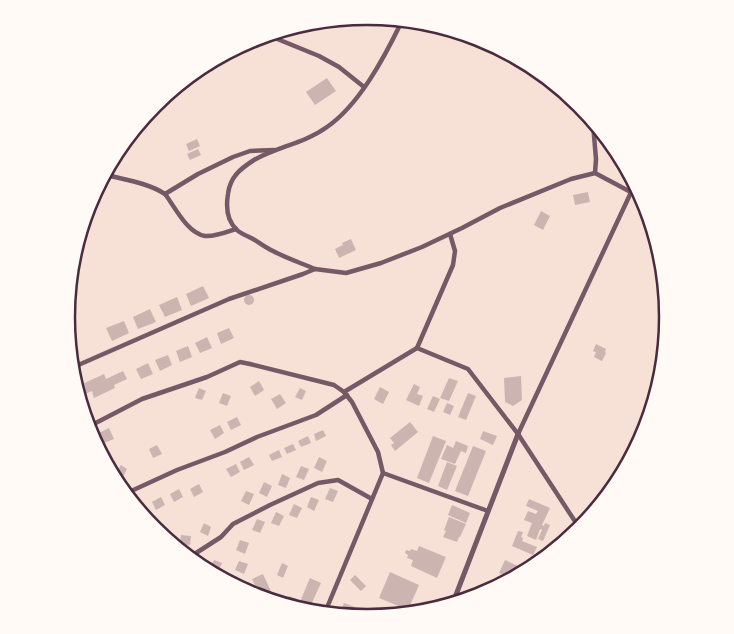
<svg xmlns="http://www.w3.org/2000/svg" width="734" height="634" font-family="Quicksand,sans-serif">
<rect width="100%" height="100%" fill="#f7e1d7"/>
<g fill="#ccb4b1">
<polygon points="327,78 336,91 315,105 306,92"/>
<polygon points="197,139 200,146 189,151 186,144"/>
<polygon points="198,149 201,155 190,160 187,154"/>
<polygon points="588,192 590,202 575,205 573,195"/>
<polygon points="541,211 550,216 543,230 534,225"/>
<polygon points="351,239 356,250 339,258 335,249 343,245 342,243"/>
<polygon points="203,286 209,298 191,306 186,294"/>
<circle cx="249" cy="300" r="5"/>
<polygon points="177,297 182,310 165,317 159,305"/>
<polygon points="150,309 156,322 138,329 133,317"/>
<polygon points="124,321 129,333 112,341 106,328"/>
<polygon points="229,328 234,338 221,344 217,333"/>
<polygon points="207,337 212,348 200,353 195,343"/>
<polygon points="596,344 606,349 605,352 606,353 602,361 594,357 596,352 593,351"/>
<polygon points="188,346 192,357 180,362 176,351"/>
<polygon points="168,355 172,365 160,371 155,360"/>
<polygon points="148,363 153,374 141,379 136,369"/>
<polygon points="123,371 127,379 114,385 115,388 94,398 92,391 83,395 80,385 104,374 106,379"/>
<polygon points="521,376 522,400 513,406 505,402 504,378"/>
<polygon points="449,378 458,381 449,401 440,398"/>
<polygon points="259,381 264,390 255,396 250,387"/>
<polygon points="414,384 420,387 417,394 423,396 419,406 406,400"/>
<polygon points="380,387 389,392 383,404 374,399"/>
<polygon points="199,388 206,391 202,400 195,398"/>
<polygon points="300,388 306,391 302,400 295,397"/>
<polygon points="223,393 231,396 227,406 219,403"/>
<polygon points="468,393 476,396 466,420 458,417"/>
<polygon points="280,394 286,403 277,409 271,399"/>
<polygon points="433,396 440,399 434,412 427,409"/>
<polygon points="447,403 454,406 450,415 443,412"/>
<polygon points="237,417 241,425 231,430 227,422"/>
<polygon points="410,422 418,432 395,451 391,445 394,443 390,438"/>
<polygon points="220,425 224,433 215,439 210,430"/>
<polygon points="109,428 114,439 104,443 99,433"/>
<polygon points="323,430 326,436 316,441 314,434"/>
<polygon points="483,431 497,436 493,445 480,439"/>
<polygon points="308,436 311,443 301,447 298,441"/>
<polygon points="433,436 446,441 429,483 417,478"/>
<polygon points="456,441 468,446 466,453 461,451 455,464 441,459 447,445 453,448"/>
<polygon points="293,444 296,450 287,454 284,448"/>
<polygon points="157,445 162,454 153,458 149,449"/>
<polygon points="473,446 486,451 468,496 455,491"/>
<polygon points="279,450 282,457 272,461 269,455"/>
<polygon points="249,457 254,465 244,470 240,462"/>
<polygon points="319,457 327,461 322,472 314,468"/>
<polygon points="447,462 457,466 447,490 438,486"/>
<polygon points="236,464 240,472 231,477 226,469"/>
<polygon points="121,465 127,469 123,477 116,473"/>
<polygon points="301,466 309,469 304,480 296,477"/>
<polygon points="282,474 290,478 286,488 278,485"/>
<polygon points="264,482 272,486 267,497 259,493"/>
<polygon points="199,484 203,492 194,497 190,489"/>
<polygon points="330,488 338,491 333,502 325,499"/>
<polygon points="179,489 183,497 174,502 170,494"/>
<polygon points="246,491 254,494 249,505 241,501"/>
<polygon points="161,497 165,505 156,510 152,502"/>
<polygon points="311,497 319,500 314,511 307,507"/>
<polygon points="529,499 550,508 542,525 544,526 545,523 550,525 543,541 538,539 542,530 540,529 536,540 527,536 532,523 524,520 528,511 536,514 538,511 526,506"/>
<polygon points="142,504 146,512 143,513 139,506"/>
<polygon points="294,504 302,508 297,518 289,515"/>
<polygon points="452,505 470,513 466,523 448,515"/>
<polygon points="276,512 284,516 279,526 271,523"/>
<polygon points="449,517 466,524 460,537 459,537 457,542 443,537 446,531 444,530"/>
<polygon points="257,519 265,522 260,533 252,530"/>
<polygon points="204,523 211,527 208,536 200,532"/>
<polygon points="518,531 523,532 521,537 523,538 522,541 537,547 533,555 512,546"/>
<polygon points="181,535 191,536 190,545 180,544"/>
<polygon points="240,540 249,543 245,554 236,550"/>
<polygon points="419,546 446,557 437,578 411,566 413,560 407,558 408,555 405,553 406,550 410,551 411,549 417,551"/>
<polygon points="214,560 222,563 218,572 210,567"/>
<polygon points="505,560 522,568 508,577 499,573"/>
<polygon points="239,561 248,564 244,574 235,570"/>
<polygon points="282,563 288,566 283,578 277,575"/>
<polygon points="390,572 419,585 408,610 379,598"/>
<polygon points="263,574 274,598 272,599 260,596 252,579"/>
<polygon points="355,575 366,586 361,591 350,580"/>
<polygon points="310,578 321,583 310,607 299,604"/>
<polygon points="289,596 297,599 295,603 286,602"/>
<polygon points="344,603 355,607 352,615 340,612"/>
<polygon points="362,611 371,614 369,617 359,616"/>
</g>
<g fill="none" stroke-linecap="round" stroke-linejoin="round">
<g stroke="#755966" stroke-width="4.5">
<polyline points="270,36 319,56 339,67 364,87"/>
<polyline points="593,124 596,159 595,173"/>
<path d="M107 175C126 180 148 183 165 194 175 207 187 233 205 236 215 237 227 232 236 229"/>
<polyline points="165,194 198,174 233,157 250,151 274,150"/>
<path d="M315 269C301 263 286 258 273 251 266 248 260 243 253 239 248 236 241 234 237 230 227 221 226 206 228 194 230 177 240 169 254 160 277 147 305 143 327 127 359 105 384 58 401 23"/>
<polyline points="417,348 453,265 455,251 450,234"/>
<polyline points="76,366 229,299 303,274 315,269 346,273 381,263 422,247 462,228 500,208 571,179 595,173 642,198"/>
<polyline points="344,392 417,348 468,369 518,434 580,529"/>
<polyline points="88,427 142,399 207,377 240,362 250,364 334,385 344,392 352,402 378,452 383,473 326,610"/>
<polyline points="518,434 634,186"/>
<polyline points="383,473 488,511"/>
<polyline points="129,492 177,470 225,452 257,437 316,415 347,395"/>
<polyline points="193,555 221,537 233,524 270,505 318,483 338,480 372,499"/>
</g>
<polyline stroke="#755966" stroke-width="5" points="454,600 518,434"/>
</g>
<path d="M0 0H734V634H0ZM75 317a292 292 0 1 1 584 0a292 292 0 1 1-584 0Z" fill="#fffaf5" fill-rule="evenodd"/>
<path fill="none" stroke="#4a2c40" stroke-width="2.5" d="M75 317a292 292 0 1 1 584 0a292 292 0 1 1-584 0Z"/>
</svg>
